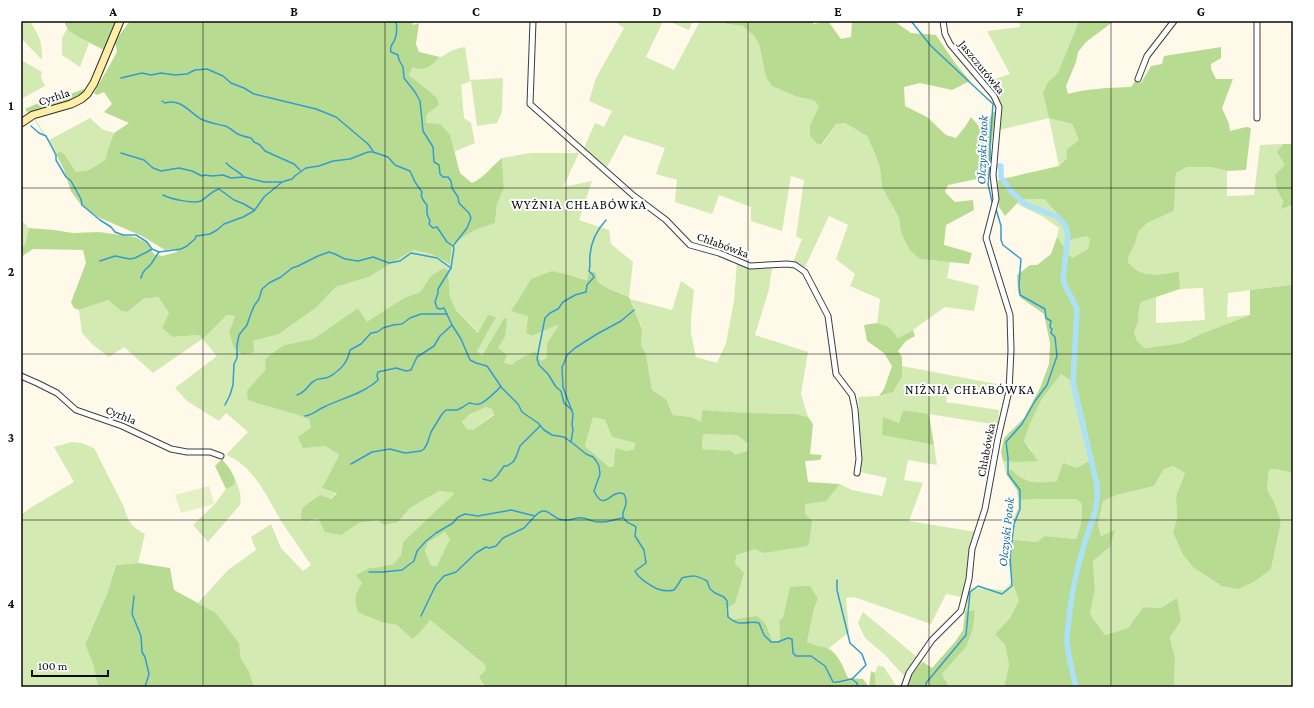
<svg xmlns="http://www.w3.org/2000/svg" width="1314" height="708" font-family="'Crimson Pro',serif">
<rect width="100%" height="100%" fill="#fff9ea"/>
<g fill="#d3eab3">
<path d="M21 21H32L31 23C41 39 42 42 42 60L21 38Z"/>
<polygon points="614,21 663,21 646,57 674,70 700,21 722,21 727,24 743,26 754,36 759,44 766,77 798,97 813,100 819,106 810,125 810,136 817,144 823,144 836,124 845,123 867,136 875,154 880,168 882,187 899,218 901,233 920,259 950,262 947,278 979,286 974,311 945,307 913,330 898,338 889,327 877,323 880,299 850,286 855,274 836,259 848,225 829,216 805,267 793,263 802,239 796,236 804,180 791,176 782,231 751,221 751,207 719,195 712,214 675,202 677,180 656,174 665,148 624,135 607,167 584,148 595,123 604,127 612,111 589,101 596,78 624,28"/>
<polygon points="668,21 693,21 689,30"/>
<polygon points="1019,21 1079,21 1058,74 1048,82 1059,121 1072,124 1079,140 1067,149 1067,158 1059,166 1049,118 999,130 1002,108 1000,101 986,82 1010,74 987,31 1020,27"/>
<polygon points="67,29 80,38 89,43 80,67 62,55 62,38"/>
<path d="M465 47 470 80 503 78 502 112 497 123 477 126 471 81 461 85 464 118 471 123 475 143 454 152 450 136 426 123 427 114 439 105 409 75 413 67H428C439 58 450 49 465 47Z"/>
<polygon points="21,60 42,72 41,77 45,86 21,99"/>
<polygon points="90,118 102,129 114,133 109,146 105,160 89,170 76,172 65,155 60,151 56,154 35,121 35,119 49,140"/>
<path d="M1283 144 1278 152 1286 165 1277 190 1283 201 1281 209 1293 205V286L1290 285 1228 293 1227 317 1250 315 1203 333 1182 343 1145 348 1137 341 1134 332 1138 323 1139 309 1141 302 1156 297V323L1205 320 1203 288 1180 289 1179 271C1168 274 1149 277 1138 271 1134 269 1131 266 1128 263L1129 255 1138 232 1147 223 1174 211 1176 173 1187 167H1211L1227 171V196L1254 195 1260 145Z"/>
<path d="M531 153H579L563 187 592 181 579 220 609 230 611 244 633 262 629 297 609 289 598 282 576 277 531 279 517 302 528 316 526 333 532 336 554 325H560L559 364 547 357 541 361 516 403 498 348 505 337 504 318 482 356 477 351 488 315 479 333 456 310 450 297 448 270 431 276 420 292 404 298 367 323 358 308 313 339 284 345 272 392 309 419 311 428 325 446 339 455 322 488 337 492 309 521 318 518 341 535 359 523 378 520 398 522 410 508 439 491 456 493 403 542 401 555 393 564 381 567 369 568 357 575 362 583 357 592 384 623 397 625 412 639 419 634 430 620 484 664 486 670V687H255L253 686 249 671 241 659 239 643 216 613 198 603 228 570 256 550 251 537 271 524 281 548 303 571 311 565C301 550 291 536 281 521 267 497 254 466 226 455L248 432 226 413 219 421 187 401 175 388 217 356 202 339 153 373 124 347 109 357 93 345 82 333 79 310 108 300 121 311 128 312 143 299 158 297 169 313 173 337 198 335 203 339 227 315 235 316 229 332 253 352V341L279 334 317 307 329 294 336 287 369 277 413 250 431 254 450 264 452 244 475 230 495 223 497 204 504 188 502 158Z"/>
<polygon points="1021,199 1044,199 1065,222 1069,229 1070,240 1087,236 1090,240 1088,249 1072,258 1057,237 1059,228 1042,216 1017,204"/>
<polygon points="21,220 29,228 25,245 21,247"/>
<polygon points="737,261 753,268 772,268 769,289 755,335 808,352 801,394 808,417 796,414 747,413 702,410 701,422 691,417 673,415 666,399 652,390 646,354 641,346 642,328 630,299 672,310 681,281 694,290 691,319 691,333 696,357 717,363 726,343 734,301"/>
<polygon points="902,366 1007,386 1004,396 948,389 946,402 999,410 998,425 903,410 899,423 883,417 883,435 934,445 937,465 908,460 904,480 923,483 909,521 976,532 968,577 962,597 946,594 931,624 854,597 846,598 849,632 828,649 814,646 807,642 814,609 818,599 790,588 783,617 779,621 780,640 773,642 766,624 730,620 726,609 735,564 731,452 702,449 703,433 737,435 748,444 747,452 808,483 833,491 840,484 852,490 882,496 887,478 860,472 859,405 858,397 879,396 893,392 902,377"/>
<polygon points="1061,374 1075,385 1086,427 1086,442 1094,458 1057,481 1041,483 1026,481 1017,477 1011,469 1006,474 1003,461 1015,462 1032,451 1024,441 1030,424 1042,399"/>
<polygon points="486,407 492,409 494,414 473,430 467,429 462,422 469,415"/>
<polygon points="593,416 605,420 612,437 635,443 634,449 626,451 614,466 609,467 585,446"/>
<path d="M71 442 81 443 94 448 124 507C128 522 132 527 145 534L138 563 116 565 107 594 85 643 93 664 98 687H22L23 655 21 648V515L30 508 74 482 54 447Z"/>
<polygon points="1173,466 1185,473 1176,496 1177,518 1173,533 1183,555 1193,567 1271,569 1281,522 1276,506 1267,489 1269,470 1275,469 1293,473 1293,687 1171,687 1174,685 1175,658 1170,636 1181,621 1161,608 1143,607 1128,628 1105,635 1090,614 1095,589 1093,561 1110,547 1114,531 1101,536 1098,525 1103,501 1117,495 1154,486 1164,469"/>
<path d="M235 479C239 488 242 495 240 505L208 542 193 525 214 505 226 489 233 485Z"/>
<polygon points="1018,497 1023,500 1040,499 1076,499 1082,504 1081,524 1076,539 1045,536 1037,542 1017,540 1004,540 1018,508"/>
<polygon points="445,532 451,539 437,566 431,566 425,550 428,541"/>
<polygon points="1012,582 1019,600 1010,618 995,634 1005,645 1009,665 1004,687 949,687 942,674 966,647 975,610 965,612 969,589 972,588 1004,590"/>
<polygon points="863,612 923,662 908,680 884,654 865,638 858,623"/>
<polygon points="878,665 884,667 897,687 876,687 875,673"/>
</g>
<g fill="#b8db92" fill-rule="evenodd">
<polygon points="64,21 115,21 104,50 80,38 68,30"/>
<path d="M130 21H412L413 25 419 23 416 44 419 52 440 57C430 66 426 72 413 67L409 75 437 98 439 105 427 114 426 123 440 124 450 135 460 173 472 183C484 178 492 166 502 158L504 188 497 204 495 223 475 230 452 244 450 264 431 254 413 250 369 277 336 287 329 294 317 307 279 334 253 341 254 352 243 355 234 348 229 332 235 316 227 315 203 339 198 335 173 337 162 328 169 313 158 297 143 299 128 312 121 311 108 300 79 310 74 308 71 302 86 263 83 250 33 249 21 257V247L25 245 29 228 54 230 73 233 99 232 135 237 147 243 154 254 162 256 177 252 175 249 165 250 142 236 100 218 81 205 71 191 64 170 56 154 60 151 65 155 76 172 89 170 105 160 109 146 114 133 129 123 104 112 112 104 104 92 97 95 94 93 117 52 115 41Z"/>
<polygon points="722,21 810,21 814,24 828,21 841,39 851,37 852,21 894,21 911,33 936,35 955,63 970,81 952,90 920,83 904,87 905,106 927,117 946,135 956,138 965,127 971,117 983,131 993,112 997,112 994,125 987,177 948,185 945,192 955,202 973,200 974,210 946,225 944,245 972,253 969,264 920,259 910,250 901,233 899,218 882,187 880,168 875,154 867,136 845,123 836,124 822,144 817,144 810,136 810,125 819,106 813,100 798,97 772,86 766,77 759,44 754,36 743,26 727,24"/>
<path d="M1079 21H1114L1086 42 1078 52 1076 62 1066 86 1068 94C1088 88 1110 88 1131 87L1135 81 1141 83 1151 66 1162 64 1164 56 1221 47V58L1211 64V69L1216 79H1233L1222 108 1229 124 1230 131 1246 127 1251 128 1246 170 1227 171 1211 167H1187L1176 173 1174 211 1147 223 1138 232 1135 243 1129 255 1128 263C1131 265 1134 269 1138 271 1149 277 1168 274 1179 271L1180 289 1141 302 1139 309 1138 323 1134 332 1137 341 1145 348 1182 343 1203 333 1250 315V290L1290 285 1293 286V473L1275 469 1269 470 1267 489 1276 506 1281 522 1271 569 1255 581 1238 589 1222 586 1193 567 1183 555 1173 533 1177 518 1176 496 1185 473 1173 466 1164 469 1154 486 1117 495 1103 501 1098 525 1101 536 1115 530 1110 547 1093 561 1095 589 1090 614 1105 635 1128 628 1143 607 1161 608 1177 598 1181 621 1170 637 1175 658 1174 686 1171 687H1004L1009 665 1005 645 995 634 1010 618 1019 600 1012 582 1011 571 1007 558 1004 540H1017L1037 542 1045 536 1076 539 1081 524 1082 504 1076 499H1040L1023 500 1018 497 1017 490 1006 474 1011 469C1025 485 1037 483 1057 481L1063 463 1077 468 1094 458 1086 442V427L1076 385 1061 374 1042 399 1030 424 1024 441 1038 461 1015 462 1003 461 1001 452 1004 438 1024 418 1040 388 1049 364 1050 343 1044 314 1021 298 1018 292 1017 275 1030 265H1037L1051 254 1057 237 1072 258 1088 249 1090 240 1087 236 1070 240 1069 229 1065 222 1044 199H1021L1005 216 999 207 998 180 1059 166 1067 158V149L1079 140 1072 124 1049 118 1043 93 1048 82 1058 73Z"/>
<path d="M84 89 85 90C71 107 48 106 29 114L25 109 57 95 62 97Z"/>
<polygon points="1283,144 1293,144 1293,205 1281,209 1283,201 1277,190 1275,175 1285,165 1277,152"/>
<path d="M444 268 448 270 450 297 456 310 478 333 488 315 496 317 477 351 482 356 504 318 507 319 505 337 498 348 507 355 504 363 512 365 516 361 535 351 541 361 547 357V344L559 325 554 326 532 336 526 333 528 316 511 311 517 302 531 279 552 271 587 280 589 272H595L598 282 609 289 629 297 630 299 642 329 641 346 646 354 652 390 666 399 673 415 691 417 701 422 702 410 747 413 796 414 808 417 813 424 810 454 822 455 820 460 805 461 808 482 840 484 826 501 805 504V514L812 521 809 543 807 546 764 553 755 549 736 555 735 564 744 573 735 603 726 609 730 620 757 616 766 624 773 642 780 640 779 621 783 617 790 587 801 586H810L818 599 814 609 807 642C816 647 822 646 829 649 839 655 843 667 848 678L863 679 869 687 871 671 875 673 876 687H486L479 677 486 670 484 664 430 620 419 634 412 639 397 625 384 623 358 612C354 598 355 595 362 583L356 575 369 568 381 567 393 564 401 555 403 542 455 493 439 491 410 508 398 522 384 525 378 520 359 523 341 535 325 532 318 518 308 521 301 520 302 508 320 495 331 499 337 493 322 488 339 455 325 446 303 448 298 437 311 428 309 419C289 411 268 407 248 400L247 391 266 369 265 359 284 345 313 339 358 308 367 322 404 298 420 292 431 276ZM486 407 492 409 494 415 473 430 467 429 462 422 469 415ZM593 417 605 420 612 437 635 443 634 449 626 451 617 448 615 450 614 466 609 467 585 446ZM703 434 737 435 748 444 747 451 736 455 731 451 702 449ZM445 532 450 539 437 566H431L425 550 428 542Z"/>
<polygon points="877,323 889,327 898,338 913,330 915,336 906,341 898,351 902,357 902,377 893,392 879,396 884,389 892,366 884,353 867,341 864,325"/>
<polygon points="903,410 929,414 934,445 882,435 883,417 899,423"/>
<polygon points="222,459 230,469 235,479 234,485 226,489 215,466"/>
<polygon points="138,563 170,568 174,590 216,613 239,643 241,659 249,671 253,685 255,687 98,687 93,664 85,644 107,594 116,565"/>
<polygon points="975,610 973,628 966,647 942,674 949,687 901,687 923,662 932,668 955,642 963,630 965,612"/>
</g>
<polygon fill="#e5f1c5" points="209,486 214,504 181,513 175,495"/>
<g fill="none" stroke-linecap="round" stroke-linejoin="round">
<g stroke="#339dd0" stroke-width="1.5">
<path d="M396 21C397 27 397 34 395 39 393 45 389 45 391 52L398 55 399 60 403 67 404 78 415 92 420 101 423 131 433 147 434 162 439 165 440 174 443 177H448L451 181 452 188 458 197 459 203 469 213 471 218 467 228 453 246 454 248 451 268 438 289V293L435 302 437 308 440 309 444 308 452 325 461 339 470 360 476 363 487 366 502 388 518 404 522 412 538 423 544 430 552 435 564 437 575 445 586 454 593 457 597 462 599 466 600 474 594 491C605 514 610 488 624 494 625 496 626 499 626 501 627 508 619 514 625 520 628 524 633 524 636 527L635 536 644 550 646 563 635 571C638 578 653 588 661 590 665 591 670 591 674 590L677 586 682 578C694 575 696 575 707 581L710 589 715 593 724 597 727 601 728 617C740 628 746 620 759 623L764 635 771 642H778L788 638 792 639 793 653 796 656H811L825 666 833 682C839 683 845 680 852 679L857 683 858 687"/>
<polyline points="911,21 931,46 993,104 990,145 990,163 988,184 993,206"/>
<polyline points="121,78 142,73 151,75 161,73 175,75 187,74 195,70 207,69 223,76 231,83 244,88 254,94 316,109 336,117 368,144 373,151"/>
<path d="M162 101 165 103C181 98 189 112 201 119 209 123 217 124 225 126 229 127 233 131 236 133 241 136 246 137 251 138L254 142 260 145 265 151 294 164 300 170"/>
<path d="M31 126 39 133 46 136 56 155V160L66 177 71 181 81 199 82 205 100 220 111 227 115 232 123 235H136L147 242 152 249 159 252 181 249 187 246 195 239 196 236 210 234 217 230 224 224 243 217 254 211 264 197 282 182 292 179 296 175 306 168 319 166 333 161 350 159 368 152H373L388 157 395 165 410 171 415 182 422 192C420 198 424 201 427 205V214L430 221 429 224 433 228 437 227 447 242 453 246"/>
<polyline points="121,153 144,160 153,168 161,171 179,168 192,171 202,176 205,175 212,176 223,175 231,178 244,177 264,182 281,182"/>
<path d="M226 163C232 169 238 171 243 176"/>
<path d="M163 195C170 199 194 204 201 201 207 197 212 191 219 189L234 200 244 204 254 210"/>
<polyline points="100,261 115,256 130,259 135,258 145,253 152,249"/>
<path d="M141 278C143 269 146 270 151 264 154 260 156 256 159 252"/>
<path d="M297 395C308 391 306 386 314 381 318 378 322 379 326 378 330 377 332 375 335 373 343 367 348 361 350 350L361 344 371 333 377 332 383 328 393 325 402 324 410 318 421 314H447"/>
<polyline points="225,405 230,395 233,385 234,364 237,358 237,345 239,335 247,325 250,316 254,306 259,299 262,289 269,283 281,277 292,268 298,266 318,256 329,252 335,254 345,259 358,261 373,257 389,263 400,261 411,253 437,258 451,268"/>
<path d="M572 410 564 403 561 391 556 387 548 374 539 365 537 359 539 348 545 318 550 313 558 309 563 302 575 295 586 292 587 285 594 277 593 275 589 271C591 265 589 260 590 255 591 242 597 230 606 220"/>
<path d="M305 416C313 415 317 410 324 407 342 398 363 394 378 380L377 375 378 372 396 368 406 371 411 370 417 357 434 346 440 336 452 325"/>
<polyline points="571,442 573,429 572,425 573,414 563,387 562,367 564,363 567,355 575,348 597,334 621,321 634,310"/>
<path d="M351 464 372 452 390 449 405 453 421 451 424 449 427 444 431 432 442 414 446 410H457L463 407 469 403C472 403 476 405 479 404 483 404 498 390 500 387"/>
<polyline points="483,479 491,481 497,476 504,466 507,466 513,462 516,457 520,446 540,426"/>
<path d="M369 572H383L402 570 414 561 417 551 426 541 436 533 453 523 458 517 465 514 478 516 511 510 535 516C546 505 549 515 559 519 570 523 576 516 583 518 589 519 593 522 598 522 606 523 615 519 623 518"/>
<polyline points="837,580 837,590 850,643 862,654 866,665 852,679"/>
<polyline points="134,596 132,614 141,636 142,652 145,657 149,674 145,687"/>
<polyline points="421,616 432,593 436,585 444,576 456,572 476,553 486,547 489,548 496,546 503,538 524,528 535,516"/>
<polyline points="926,687 926,683 966,635 970,592 978,586 1002,594 1012,586 1010,557 1014,524 1020,509 1020,490 1008,474 1008,458 1006,442 1022,424 1035,401 1047,385 1057,356 1055,337 1051,333 1052,329 1050,327 1051,321 1046,318 1045,309 1020,295 1019,284 1021,259 1003,245 1001,240 1001,226 996,209"/>
</g>
<path stroke="#ade1f7" stroke-width="5.5" d="M998 166H1001V177L1011 191 1025 204 1058 217 1065 225 1068 235 1063 281 1077 309 1073 383 1097 485C1099 509 1091 522 1084 545 1077 569 1071 594 1069 620 1068 626 1067 633 1067 639 1067 652 1073 673 1076 687"/>
<defs>
<g id="street">
<polyline points="533,21 530,104 634,196 666,220 690,245 719,253 750,266 787,264 795,265 805,272 828,316 836,374 852,395 855,409 858,448 859,459 857,473"/>
<polyline points="1138,79 1147,56 1174,21"/>
<polyline points="1257,118 1257,21"/>
<polyline points="21,376 37,383 57,393 76,410 122,426 171,449 187,452 210,452 221,456"/>
<polyline points="904,687 909,673 932,640 961,611 969,579 972,549 985,509 998,438 1009,391 1011,350 1010,315 986,238 996,199 993,175 999,107 994,96 950,44 945,34 943,21"/>
</g>
<polyline id="secondary" points="21,123 33,115 71,104 81,99 87,94 94,83 120,21"/>
</defs>
<use href="#street" stroke="#3e3e3e" stroke-width="7"/>
<use href="#secondary" stroke="#2d2d2d" stroke-width="9"/>
<use href="#street" stroke="#fff" stroke-width="5"/>
<use href="#secondary" stroke="#ffeea5" stroke-width="7"/>
</g>
<path fill="none" stroke="#0b0b0b" stroke-width="1" stroke-opacity="0.55" d="M203 21V687M385 21V687M566 21V687M748 21V687M929 21V687M1111 21V687M21 188H1293M21 354H1293M21 520H1293"/>
<g text-anchor="middle" dominant-baseline="central" stroke-width="4" stroke-linejoin="round" paint-order="stroke">
<g font-size="12" fill="#0b0b0b" stroke="#fff">
<text transform="translate(982 67) rotate(51)">Jaszczurówka</text>
<text transform="translate(54 97) rotate(-18)">Cyrhla</text>
<text transform="translate(723 245) rotate(20)">Chłabówka</text>
<text transform="translate(121 415) rotate(22)">Cyrhla</text>
<text transform="translate(986 450) rotate(-79)">Chłabówka</text>
</g>
<g font-size="13" font-style="italic" fill="#136c9f" stroke="#fff">
<text transform="translate(982 150) rotate(-88)">Olczyski Potok</text>
<text transform="translate(1006 532) rotate(-84)">Olczyski Potok</text>
</g>
<g font-size="13" letter-spacing="1" fill="#0b0b0b" stroke="#fff">
<text x="579" y="204">WYŻNIA CHŁABÓWKA</text>
<text x="970" y="389">NIŻNIA CHŁABÓWKA</text>
</g>
</g>
<rect width="1314" height="708" fill="none" stroke="#ffffff" stroke-width="44"/>
<path d="M32 670v6h76v-6" fill="none" stroke="#0b0b0b" stroke-width="2"/>
<text x="38" y="670" font-size="12" fill="#0b0b0b" stroke="#ffffff" stroke-width="3" paint-order="stroke">100 m</text>
<rect x="22" y="22" width="1270" height="664" fill="none" stroke="#0b0b0b" stroke-width="1.5"/>
<g font-size="13" text-anchor="middle" font-weight="bold" fill="#0b0b0b">
<text x="113" y="16">A</text>
<text x="294" y="16">B</text>
<text x="476" y="16">C</text>
<text x="657" y="16">D</text>
<text x="838" y="16">E</text>
<text x="1020" y="16">F</text>
<text x="1201" y="16">G</text>
<text x="11" y="110">1</text>
<text x="11" y="276">2</text>
<text x="11" y="442">3</text>
<text x="11" y="608">4</text>
</g>
</svg>
